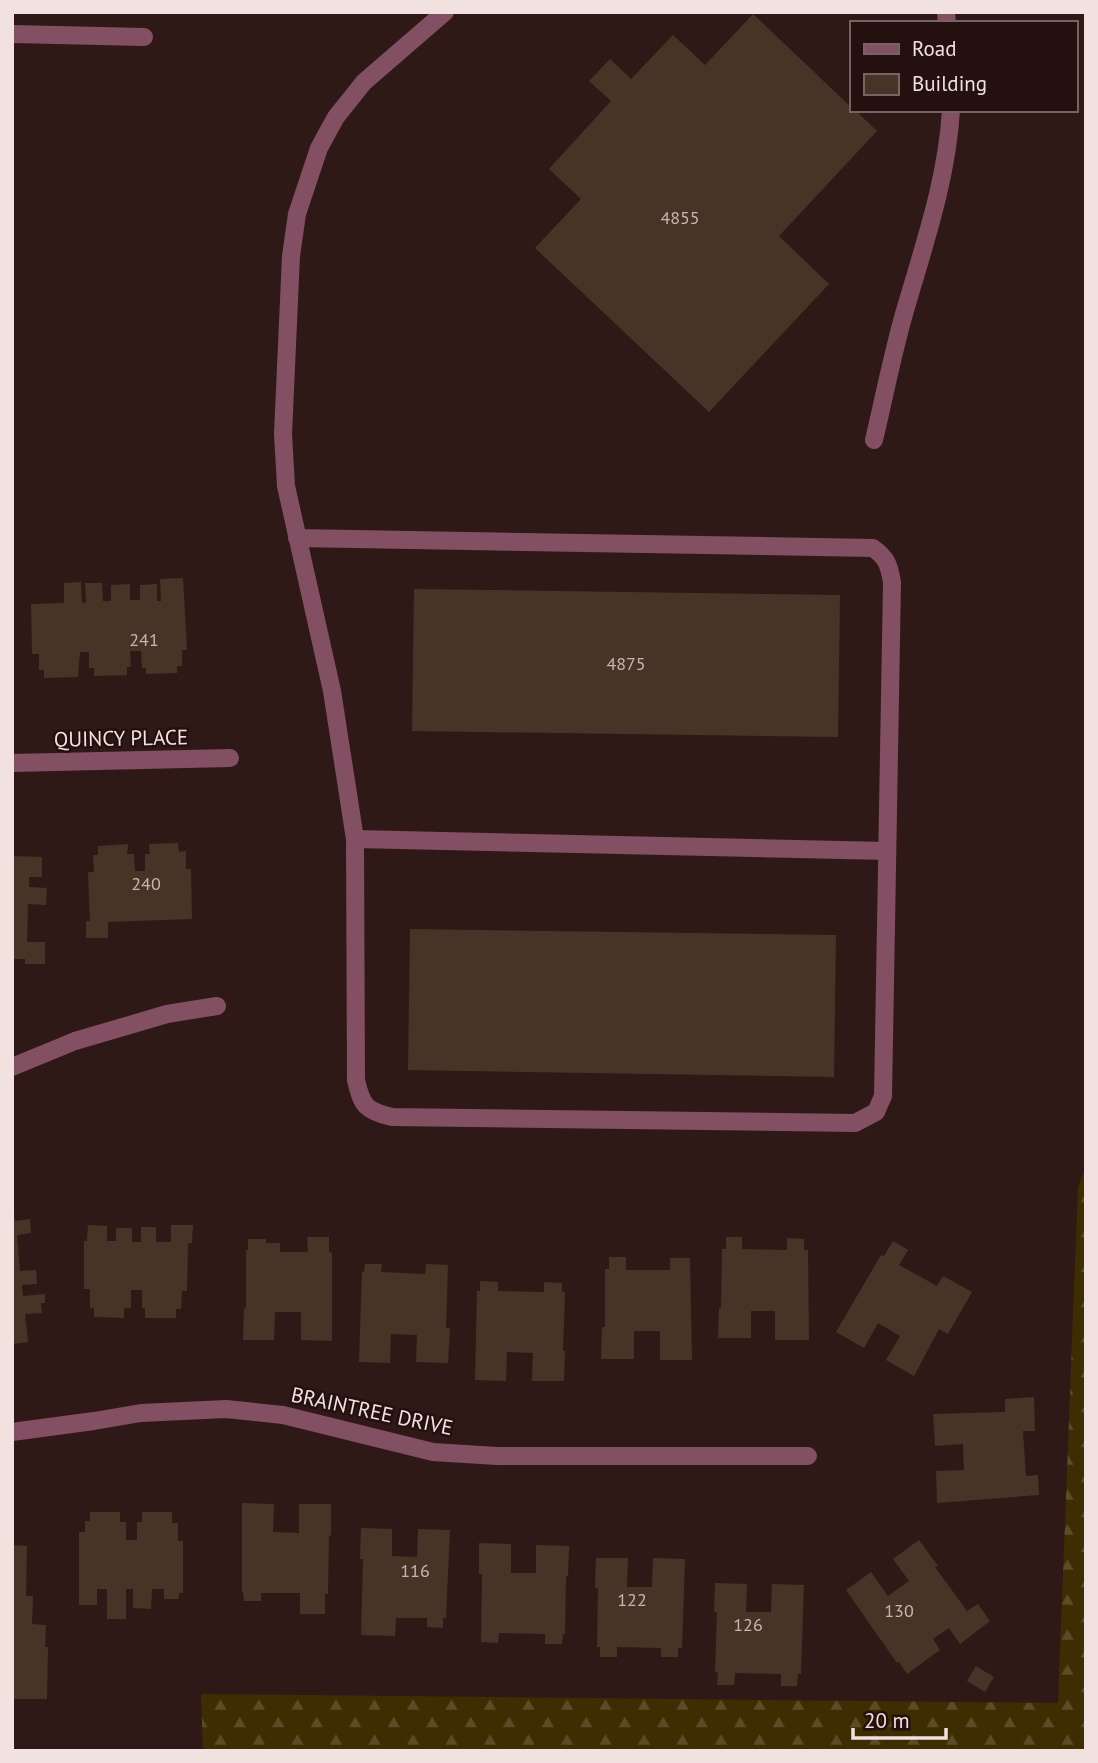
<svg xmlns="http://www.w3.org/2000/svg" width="1098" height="1763" font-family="'PT Sans',sans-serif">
<defs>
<pattern id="forest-firs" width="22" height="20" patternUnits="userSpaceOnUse" patternTransform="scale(1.75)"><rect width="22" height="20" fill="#3f2d02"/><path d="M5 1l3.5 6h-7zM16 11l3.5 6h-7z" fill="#5b4b27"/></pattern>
</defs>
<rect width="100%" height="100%" fill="#2f1917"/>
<polygon fill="url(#forest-firs)" points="1086,1166 1086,1751 203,1751 201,1694 1058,1703 1078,1187"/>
<g fill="#473427">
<polygon points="753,14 851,107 851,110 855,110 877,131 779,236 829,284 709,412 535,248 581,199 549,169 611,101 589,81 610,59 631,79 673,35 705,65"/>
<polygon points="183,578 187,650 182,650 182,666 177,666 177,673 146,674 146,668 142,668 141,651 130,651 131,667 127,667 127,675 94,676 94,668 89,668 89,652 80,652 78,677 44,678 44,670 39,670 39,654 32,654 31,604 64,603 64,583 81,582 82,603 86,602 85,583 102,583 103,601 111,601 111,585 130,584 130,600 140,600 140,585 157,584 157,601 161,601 160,579"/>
<polygon points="414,589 840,595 838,737 412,731"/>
<polygon points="178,843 179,852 186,851 186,869 191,869 192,919 108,922 108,938 86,938 86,921 90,921 88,872 94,872 93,855 98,855 98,846 128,844 127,854 134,854 135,871 145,871 145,854 150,854 149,844"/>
<polygon points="12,856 42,857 42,877 29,877 29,887 47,888 46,905 28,904 27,942 45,942 45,964 25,964 25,959 12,959"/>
<polygon points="410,929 836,935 834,1077 408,1070"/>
<polygon points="12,1212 14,1212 15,1221 30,1219 31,1233 17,1235 20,1271 36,1270 37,1284 22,1285 23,1296 45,1294 45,1303 41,1303 42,1313 25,1314 28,1342 12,1344"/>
<polygon points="88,1225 107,1226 107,1241 116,1241 116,1228 132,1228 132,1242 141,1242 141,1227 156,1227 156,1242 171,1242 171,1225 193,1225 192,1243 188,1243 187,1291 182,1291 181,1309 176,1309 176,1318 145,1318 145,1308 142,1308 142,1290 131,1290 131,1308 124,1308 124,1318 94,1317 94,1308 90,1308 90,1289 84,1289 84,1241 87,1241"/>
<polygon points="307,1237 329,1237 329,1252 332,1253 332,1341 301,1340 301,1312 275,1312 274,1340 243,1340 244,1308 246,1309 246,1250 248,1250 248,1239 266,1239 266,1243 280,1243 280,1252 308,1252"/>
<polygon points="726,1237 742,1237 742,1249 787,1250 787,1238 804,1239 804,1250 808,1250 809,1340 775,1340 775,1311 751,1311 751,1338 718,1338 719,1308 721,1308 722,1249 726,1249"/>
<polygon points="893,1241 908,1250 899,1265 937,1286 943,1276 972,1292 948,1334 939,1329 914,1376 886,1360 900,1336 878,1323 864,1348 836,1332 881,1255 884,1256"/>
<polygon points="609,1257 626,1257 626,1270 670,1270 670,1258 690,1258 692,1360 660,1360 660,1331 634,1331 634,1359 601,1359 602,1327 605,1327 605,1269 609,1269"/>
<polygon points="365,1264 382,1264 381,1272 425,1274 426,1264 448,1265 446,1328 450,1328 448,1363 416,1362 417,1335 391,1334 390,1363 359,1362 362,1272 364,1272"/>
<polygon points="480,1281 498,1282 498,1291 544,1292 544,1282 562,1283 562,1292 565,1292 563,1351 565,1351 564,1381 532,1381 533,1353 507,1352 506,1381 475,1380 477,1291 480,1291"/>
<polygon points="1034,1397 1035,1431 1023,1431 1026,1476 1038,1475 1039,1495 937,1503 936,1471 964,1470 963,1444 935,1446 933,1414 1005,1412 1005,1399"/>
<polygon points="242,1503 274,1504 273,1532 299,1533 299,1504 331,1504 331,1535 329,1536 328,1594 325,1594 325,1614 300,1614 300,1593 261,1593 261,1601 244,1601 243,1592 242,1592"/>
<polygon points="90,1512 120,1512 120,1522 126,1522 126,1540 137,1540 137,1522 142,1522 142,1512 172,1512 172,1523 178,1523 178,1541 183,1541 183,1593 179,1593 179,1599 164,1599 164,1589 152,1589 151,1609 133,1608 133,1589 126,1589 126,1619 107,1619 107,1589 97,1589 97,1605 79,1605 79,1532 85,1532 85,1521 90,1521"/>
<polygon points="361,1528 392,1529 392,1556 417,1557 418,1529 450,1530 446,1618 443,1618 443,1628 427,1627 427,1618 396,1618 395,1636 361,1635 363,1559 360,1559"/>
<polygon points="919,1540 938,1566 935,1567 967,1611 978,1604 990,1621 960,1644 949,1628 933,1639 940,1650 907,1674 899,1662 897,1663 846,1590 871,1572 888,1596 909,1581 893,1559"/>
<polygon points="479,1543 511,1544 511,1573 536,1573 536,1545 569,1546 568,1576 566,1576 565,1634 563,1634 562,1644 545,1644 545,1634 499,1633 498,1643 481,1642 482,1574 479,1574"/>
<polygon points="12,1545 27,1546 26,1596 33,1596 32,1624 46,1625 45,1647 48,1647 47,1699 12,1699"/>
<polygon points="596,1558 628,1558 627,1587 652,1587 653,1558 685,1559 682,1648 678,1648 678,1657 661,1657 661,1648 617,1647 617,1657 600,1657 600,1647 597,1647 598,1588 595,1588"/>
<polygon points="715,1583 747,1584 746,1612 771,1612 772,1584 804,1585 801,1674 798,1674 797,1686 781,1686 781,1674 735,1673 734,1685 717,1685 718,1672 715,1672 717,1612 714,1612"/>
<polygon points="976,1666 994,1677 985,1692 967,1681"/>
</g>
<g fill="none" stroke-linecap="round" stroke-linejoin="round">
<g stroke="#834f63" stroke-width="18">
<polyline points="946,12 947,23"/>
<polyline points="12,34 144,37"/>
<path d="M874 440C884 398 892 356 904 314 923 248 947 180 951 110"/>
<path d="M297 538 873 548C887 558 889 565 892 582L883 1096 876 1112 855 1123 392 1117C366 1111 362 1106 356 1080L355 839 332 691 286 486 283 434 291 256 297 214 319 148 336 117 364 82 445 12"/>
<polyline points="12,763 230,758"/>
<polyline points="355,839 887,851"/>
<polyline points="12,1067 75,1041 167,1014 217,1006"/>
<polyline points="12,1432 94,1421 141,1413 226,1409 283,1415 433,1452 497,1456 808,1456"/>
</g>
</g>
<g text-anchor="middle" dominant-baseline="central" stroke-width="5" stroke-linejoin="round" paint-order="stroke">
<g font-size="18" fill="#c6b6b2">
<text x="680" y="217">4855</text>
<text x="144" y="639">241</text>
<text x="626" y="663">4875</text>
<text x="146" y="883">240</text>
<text x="415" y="1570">116</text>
<text x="632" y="1599">122</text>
<text x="899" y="1610">130</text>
<text x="748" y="1624">126</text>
</g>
<g font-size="21" fill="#f1e2e0" stroke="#24100e">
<text transform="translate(121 738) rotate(-1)">QUINCY PLACE</text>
<text transform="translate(372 1411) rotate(12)">BRAINTREE DRIVE</text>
</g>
</g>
<rect width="1098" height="1763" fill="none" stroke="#f1e2e0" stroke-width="28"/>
<rect x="850" y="21" width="228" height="91" fill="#24100e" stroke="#766462" stroke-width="2"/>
<rect x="864" y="44" width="35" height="10" fill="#834f63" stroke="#766462" stroke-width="2"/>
<text x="912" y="56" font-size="21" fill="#f1e2e0">Road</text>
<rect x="864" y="74" width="35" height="21" fill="#473427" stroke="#766462" stroke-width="2"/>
<text x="912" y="91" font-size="21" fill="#f1e2e0">Building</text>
<path d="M853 1728v10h93v-10" fill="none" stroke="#f1e2e0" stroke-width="3.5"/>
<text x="864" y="1728" font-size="21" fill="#f1e2e0" stroke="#24100e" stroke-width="5" paint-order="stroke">20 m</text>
</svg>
